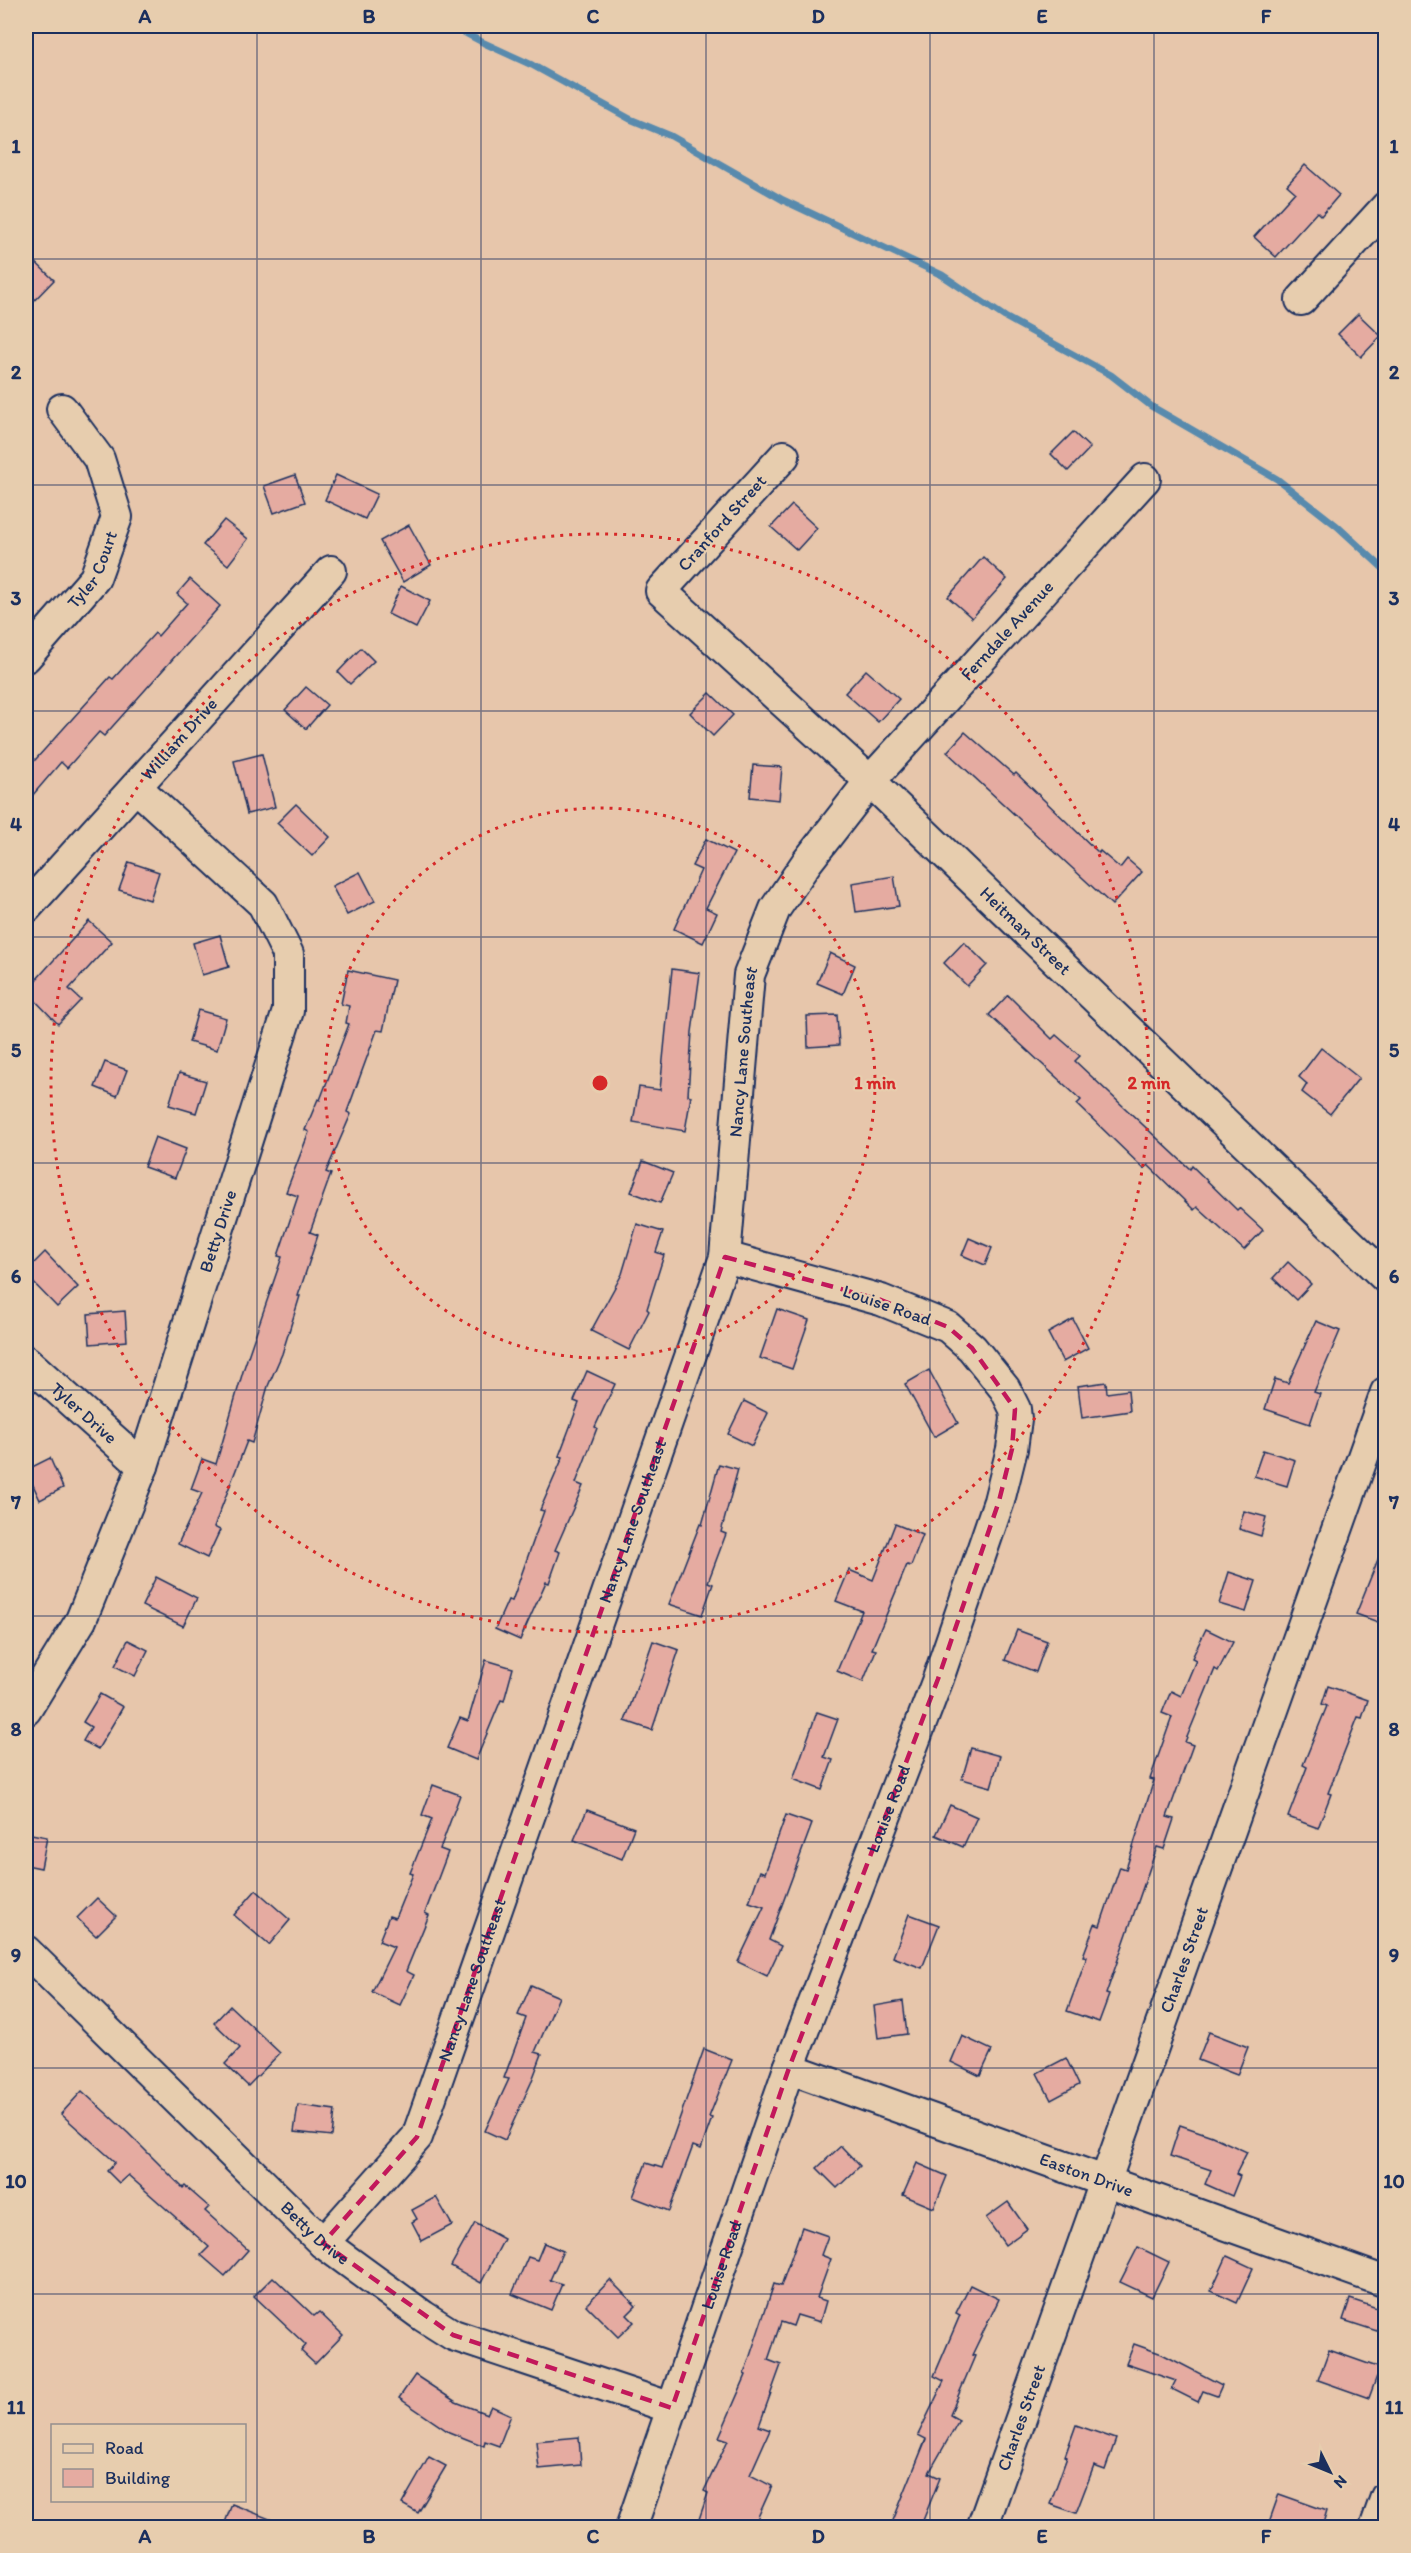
<svg xmlns="http://www.w3.org/2000/svg" width="1411" height="2553" font-family="Itim,sans-serif">
<rect width="100%" height="100%" fill="#e7c6ab"/>
<filter id="ink" filterUnits="userSpaceOnUse"><feTurbulence type="fractalNoise" baseFrequency=".0167" numOctaves="2"/><feDisplacementMap in="SourceGraphic" scale="12" xChannelSelector="R" yChannelSelector="G"/><feConvolveMatrix kernelMatrix="1 2 1 2 8 2 1 2 1" color-interpolation-filters="sRGB"/></filter>
<g filter="url(#ink)">
<g fill="none" stroke-linecap="round" stroke-linejoin="round">
<polyline stroke="#588aad" stroke-width="7" points="452,26 484,43 532,65 630,119 671,136 783,200 942,275 1005,317 1111,375 1151,406 1277,479 1337,526 1386,571"/>
</g>
<g fill="#e5aba1" stroke="#1b2f5e" stroke-width="1.5">
<polygon points="1305,165 1339,195 1321,216 1317,212 1276,257 1254,237 1295,192 1287,185"/>
<polygon points="26,253 54,280 26,309"/>
<polygon points="1358,314 1381,336 1361,357 1338,334"/>
<polygon points="1073,432 1090,448 1068,471 1051,454"/>
<polygon points="295,475 305,502 274,513 264,486"/>
<polygon points="336,475 377,494 365,519 325,500"/>
<polygon points="792,505 817,528 797,550 771,527"/>
<polygon points="224,520 248,539 228,565 203,545"/>
<polygon points="409,525 431,565 403,582 380,541"/>
<polygon points="983,557 1007,579 972,618 948,597"/>
<polygon points="190,579 220,606 104,736 99,732 67,768 61,762 26,803 26,770 110,677 113,679 155,633 158,636 187,603 177,594"/>
<polygon points="401,586 430,601 416,628 388,614"/>
<polygon points="361,648 374,661 350,684 338,672"/>
<polygon points="866,670 899,699 878,722 845,693"/>
<polygon points="306,687 327,705 306,729 285,710"/>
<polygon points="710,693 733,715 713,736 690,713"/>
<polygon points="965,732 1014,775 1016,773 1099,853 1100,851 1120,868 1127,859 1142,872 1112,905 947,752"/>
<polygon points="262,754 275,807 247,814 234,761"/>
<polygon points="753,765 782,767 779,800 750,797"/>
<polygon points="296,804 330,837 312,856 277,823"/>
<polygon points="706,839 734,853 706,908 717,913 703,943 674,929 701,870 692,866"/>
<polygon points="129,862 159,872 150,900 119,890"/>
<polygon points="360,872 375,901 347,915 332,886"/>
<polygon points="894,876 899,906 856,912 852,883"/>
<polygon points="89,921 112,942 69,989 81,1000 58,1024 26,991"/>
<polygon points="220,935 229,967 202,975 193,943"/>
<polygon points="964,942 987,965 967,986 944,963"/>
<polygon points="830,953 855,965 843,994 817,983"/>
<polygon points="672,969 700,973 692,1032 688,1095 691,1096 685,1131 633,1122 639,1087 660,1090"/>
<polygon points="348,970 394,980 383,1031 377,1030 347,1112 351,1114 326,1172 331,1174 310,1232 318,1235 298,1296 300,1296 282,1354 268,1386 252,1443 247,1441 214,1527 220,1530 207,1558 178,1544 202,1493 191,1489 202,1459 216,1464 244,1368 282,1257 278,1256 298,1196 286,1192 309,1132 305,1130 318,1099 320,1100 349,1024 346,1023 349,1006 341,1004"/>
<polygon points="1008,995 1052,1039 1056,1035 1080,1056 1075,1061 1190,1169 1192,1166 1237,1210 1239,1208 1263,1230 1244,1250 1197,1207 1194,1210 1148,1165 1144,1169 1077,1104 1081,1100 989,1015"/>
<polygon points="198,1010 226,1018 217,1050 189,1042"/>
<polygon points="837,1015 839,1045 808,1047 807,1016"/>
<polygon points="1321,1048 1359,1078 1330,1114 1302,1092 1307,1084 1299,1077"/>
<polygon points="105,1062 127,1070 117,1096 95,1087"/>
<polygon points="179,1073 206,1081 196,1113 169,1105"/>
<polygon points="155,1137 186,1149 175,1178 144,1167"/>
<polygon points="643,1161 673,1173 660,1203 631,1192"/>
<polygon points="637,1224 663,1232 656,1252 664,1255 647,1309 649,1311 629,1350 591,1331 622,1274"/>
<polygon points="969,1238 992,1248 985,1265 962,1255"/>
<polygon points="45,1252 78,1287 57,1307 26,1275 26,1271"/>
<polygon points="1288,1262 1311,1284 1296,1300 1273,1278"/>
<polygon points="777,1309 809,1320 792,1369 760,1358"/>
<polygon points="125,1311 127,1341 90,1344 88,1314"/>
<polygon points="1073,1319 1088,1348 1063,1362 1048,1333"/>
<polygon points="1316,1321 1340,1331 1314,1392 1320,1394 1310,1424 1265,1409 1275,1379 1288,1383"/>
<polygon points="929,1370 958,1423 934,1437 905,1384"/>
<polygon points="587,1371 615,1384 595,1427 597,1428 576,1483 583,1486 555,1550 560,1552 549,1583 546,1582 520,1640 495,1629 508,1600 512,1601 544,1511 540,1510 563,1457 559,1456 579,1403 574,1401"/>
<polygon points="1106,1382 1107,1393 1128,1390 1130,1411 1082,1418 1078,1386"/>
<polygon points="744,1401 768,1413 752,1446 728,1434"/>
<polygon points="1263,1450 1295,1460 1287,1486 1254,1476"/>
<polygon points="50,1458 63,1488 40,1500 26,1470"/>
<polygon points="719,1464 738,1469 721,1532 726,1534 708,1582 713,1584 702,1615 669,1604 700,1524 702,1525"/>
<polygon points="1244,1511 1266,1517 1261,1536 1239,1529"/>
<polygon points="895,1524 923,1535 911,1566 907,1565 872,1649 876,1650 863,1682 837,1671 862,1611 836,1601 849,1570 873,1580"/>
<polygon points="1383,1547 1386,1548 1386,1625 1356,1614"/>
<polygon points="1229,1572 1256,1581 1246,1612 1219,1604"/>
<polygon points="156,1577 197,1598 183,1626 142,1606"/>
<polygon points="1206,1629 1233,1642 1218,1671 1215,1669 1185,1742 1193,1745 1167,1817 1174,1819 1164,1849 1157,1847 1106,1994 1109,1995 1099,2022 1067,2011 1087,1957 1083,1956 1095,1924 1100,1926 1120,1867 1126,1869 1154,1780 1150,1779 1172,1717 1162,1713 1171,1691 1181,1696 1196,1660 1192,1658"/>
<polygon points="1017,1630 1047,1641 1036,1672 1005,1660"/>
<polygon points="128,1640 148,1650 135,1676 115,1666"/>
<polygon points="653,1641 679,1650 652,1730 625,1721"/>
<polygon points="486,1660 513,1668 504,1701 501,1700 476,1760 447,1748 460,1718 468,1721"/>
<polygon points="1328,1686 1368,1700 1362,1718 1358,1717 1328,1793 1331,1794 1318,1828 1288,1817 1307,1767 1303,1765 1327,1706 1322,1704"/>
<polygon points="100,1694 123,1707 98,1749 83,1741 91,1727 83,1722"/>
<polygon points="817,1712 838,1719 824,1757 833,1760 822,1790 793,1779"/>
<polygon points="971,1748 1000,1756 991,1787 962,1779"/>
<polygon points="433,1785 460,1795 440,1849 448,1852 425,1913 429,1915 406,1971 414,1975 400,2005 372,1992 394,1947 379,1941 389,1916 395,1918 413,1874 410,1873 432,1819 422,1815"/>
<polygon points="950,1805 977,1817 963,1847 936,1835"/>
<polygon points="587,1810 634,1828 622,1859 574,1840"/>
<polygon points="786,1815 812,1824 769,1940 781,1946 767,1976 738,1962 764,1907 749,1902 760,1871 765,1873"/>
<polygon points="26,1833 47,1837 41,1868 26,1865"/>
<polygon points="256,1890 290,1920 269,1945 234,1915"/>
<polygon points="97,1898 116,1916 96,1936 77,1918"/>
<polygon points="909,1914 939,1925 922,1968 893,1957"/>
<polygon points="531,1985 559,1997 535,2052 542,2054 531,2083 505,2140 485,2131 509,2079 504,2078 526,2018 518,2015"/>
<polygon points="903,2001 907,2034 878,2038 874,2006"/>
<polygon points="230,2006 280,2053 248,2086 225,2064 240,2048 214,2023"/>
<polygon points="1209,2032 1248,2047 1237,2075 1198,2060"/>
<polygon points="962,2036 992,2050 980,2076 951,2062"/>
<polygon points="704,2049 732,2060 709,2117 712,2118 701,2149 693,2146 669,2211 633,2197 646,2163 662,2168"/>
<polygon points="1066,2058 1079,2085 1051,2100 1037,2073"/>
<polygon points="82,2091 128,2133 183,2188 185,2186 209,2207 205,2211 248,2250 225,2276 201,2255 209,2247 128,2175 119,2183 107,2171 115,2162 61,2114"/>
<polygon points="298,2105 335,2110 332,2136 294,2132"/>
<polygon points="1180,2125 1212,2136 1247,2152 1236,2174 1240,2176 1232,2196 1205,2184 1211,2170 1170,2156"/>
<polygon points="841,2146 860,2166 837,2188 817,2168"/>
<polygon points="917,2163 947,2176 934,2208 903,2195"/>
<polygon points="436,2197 452,2225 422,2241 412,2222 417,2219 412,2210"/>
<polygon points="1008,2202 1027,2229 1005,2245 986,2218"/>
<polygon points="475,2223 504,2239 481,2283 451,2266"/>
<polygon points="802,2227 828,2236 821,2255 831,2259 817,2298 826,2301 820,2322 797,2315 793,2326 781,2322 768,2360 781,2365 759,2426 770,2430 750,2475 772,2486 753,2528 696,2528 708,2493 704,2491 728,2440 719,2437 746,2375 744,2374 774,2284 781,2286"/>
<polygon points="544,2243 563,2251 550,2280 562,2284 551,2310 512,2294 528,2257 537,2260"/>
<polygon points="1138,2247 1169,2262 1152,2297 1120,2282"/>
<polygon points="1227,2256 1253,2268 1237,2303 1211,2291"/>
<polygon points="273,2277 314,2316 319,2312 343,2335 315,2364 301,2351 306,2345 254,2296"/>
<polygon points="610,2280 636,2306 627,2315 634,2322 618,2337 586,2305"/>
<polygon points="970,2285 999,2299 972,2355 975,2356 950,2415 959,2420 929,2473 940,2478 920,2528 890,2528 926,2439 918,2435 944,2381 934,2376 960,2315 956,2313"/>
<polygon points="1350,2299 1386,2311 1386,2334 1343,2320"/>
<polygon points="1134,2344 1162,2354 1222,2385 1217,2396 1203,2391 1198,2402 1172,2389 1176,2381 1126,2364"/>
<polygon points="1329,2350 1380,2368 1369,2398 1318,2380"/>
<polygon points="415,2375 456,2402 487,2414 491,2406 511,2415 499,2446 485,2441 484,2446 449,2432 399,2398"/>
<polygon points="1076,2425 1116,2439 1105,2470 1094,2466 1076,2513 1050,2504 1067,2457 1065,2456"/>
<polygon points="579,2437 581,2465 539,2469 536,2441"/>
<polygon points="429,2457 446,2466 418,2513 402,2504"/>
<polygon points="1279,2494 1327,2511 1322,2528 1267,2528"/>
<polygon points="232,2504 290,2527 290,2528 223,2528"/>
</g>
<g fill="none" stroke-linecap="round" stroke-linejoin="round">
<defs>
<g id="minor">
<polyline points="1301,300 1386,207"/>
<path id="s1" d="M784 456 661 591 870 781 1386 1278"/>
<path id="s2" d="M26 657 95 578 117 517 99 459 62 409"/>
<path id="s3" d="M26 908 331 571"/>
<path id="s4" d="M26 1361 143 1466"/>
<path id="s5" d="M26 1710 81 1620 143 1466 288 1011V954L263 904 136 787"/>
<path id="s6" d="M26 1951 323 2243 423 2316 453 2335 672 2408"/>
<path id="s7" d="M789 2068 1386 2282"/>
<path id="s8" d="M323 2243 417 2137 725 1257 749 975 775 909 807 862 870 781 1145 479"/>
<path id="s9" d="M631 2528 789 2068 938 1679 999 1501 1012 1449 1016 1419 1015 1409 1005 1389 972 1348 948 1327 881 1300 725 1257"/>
<path id="s10" d="M982 2528 1386 1392"/>
<polyline points="1375,2528 1386,2497"/>
</g>
</defs>
<use href="#minor" stroke="#1b2f5e" stroke-width="34"/>
<use href="#minor" stroke="#e7cdae" stroke-width="30"/>
</g>
</g>
<path fill="none" stroke="#c2185b" stroke-width="4.5" stroke-dasharray="12 8" stroke-linejoin="round" d="M725 1257 881 1300 948 1327 972 1348 1015 1409 1012 1449 999 1501 938 1679 789 2068 672 2408 453 2335 323 2243 417 2137Z"/>
<path fill="none" stroke="#1b2f5e" stroke-width="1.5" stroke-opacity="0.55" d="M257 26V2528M481 26V2528M706 26V2528M930 26V2528M1154 26V2528M26 259H1386M26 485H1386M26 711H1386M26 937H1386M26 1163H1386M26 1390H1386M26 1616H1386M26 1842H1386M26 2068H1386M26 2294H1386"/>
<g fill="none" stroke="#d62828" stroke-width="3" stroke-dasharray="3 6">
<circle cx="600" cy="1083" r="275"/>
<circle cx="600" cy="1083" r="549"/>
</g>
<g text-anchor="middle" dominant-baseline="central" stroke-width="4.5" stroke-linejoin="round" paint-order="stroke">
<g font-size="18" fill="#1b2f5e" stroke="#e7cdae">
<text transform="translate(722 523) rotate(-48)">Cranford Street</text>
<text stroke="none"><textPath href="#s2" startOffset="111">Tyler Court</textPath></text>
<text stroke="none"><textPath href="#s8" startOffset="1791">Ferndale Avenue</textPath></text>
<text stroke="none"><textPath href="#s3" startOffset="228">William Drive</textPath></text>
<text stroke="none"><textPath href="#s1" startOffset="681">Heitman Street</textPath></text>
<text stroke="none"><textPath href="#s8" startOffset="1280">Nancy Lane Southeast</textPath></text>
<text stroke="none"><textPath href="#s5" startOffset="518">Betty Drive</textPath></text>
<text transform="translate(887 1305) rotate(19)">Louise Road</text>
<text stroke="none"><textPath href="#s4" startOffset="78">Tyler Drive</textPath></text>
<text stroke="none"><textPath href="#s8" startOffset="794">Nancy Lane Southeast</textPath></text>
<text stroke="none"><textPath href="#s9" startOffset="764">Louise Road</textPath></text>
<text stroke="none"><textPath href="#s10" startOffset="603">Charles Street</textPath></text>
<text stroke="none"><textPath href="#s8" startOffset="308">Nancy Lane Southeast</textPath></text>
<text stroke="none"><textPath href="#s7" startOffset="316">Easton Drive</textPath></text>
<text stroke="none"><textPath href="#s6" startOffset="404">Betty Drive</textPath></text>
<text stroke="none"><textPath href="#s9" startOffset="278">Louise Road</textPath></text>
<text stroke="none"><textPath href="#s10" startOffset="117">Charles Street</textPath></text>
</g>
</g>
<circle cx="600" cy="1083" r="9" fill="#d62828" stroke="#e7cdae" stroke-width="3"/>
<g font-size="18" text-anchor="middle" font-weight="bold" fill="#d62828" stroke="#e7cdae" stroke-width="4.5" stroke-linejoin="round" paint-order="stroke">
<text x="875" y="1089">1 min</text>
<text x="1149" y="1089">2 min</text>
</g>
<rect width="1411" height="2553" fill="none" stroke="#e7cdae" stroke-width="66"/>
<rect x="51" y="2424" width="195" height="78" fill="#e7cdae" stroke="#958e8e" stroke-width="1.5"/>
<rect x="63" y="2444" width="30" height="9" fill="#e7cdae" stroke="#958e8e" stroke-width="1.5"/>
<text x="105" y="2454" font-size="18" fill="#1b2f5e">Road</text>
<rect x="63" y="2469" width="30" height="18" fill="#e5aba1" stroke="#958e8e" stroke-width="1.5"/>
<text x="105" y="2484" font-size="18" fill="#1b2f5e">Building</text>
<g transform="translate(1330 2472) rotate(133)" stroke="#e7cdae" stroke-width="4.5" paint-order="stroke">
<path d="M0-4.5L10 22L0 15L-10 22Z" fill="#1b2f5e"/>
<text y="-9" font-size="16" font-weight="bold" text-anchor="middle" fill="#1b2f5e">N</text>
</g>
<rect x="33" y="33" width="1345" height="2487" fill="none" stroke="#1b2f5e" stroke-width="2"/>
<g font-size="20" text-anchor="middle" font-weight="bold" fill="#1b2f5e">
<text x="145" y="23">A</text>
<text x="369" y="23">B</text>
<text x="593" y="23">C</text>
<text x="818" y="23">D</text>
<text x="1042" y="23">E</text>
<text x="1266" y="23">F</text>
<text x="16" y="153">1</text>
<text x="1394" y="153">1</text>
<text x="16" y="379">2</text>
<text x="1394" y="379">2</text>
<text x="16" y="605">3</text>
<text x="1394" y="605">3</text>
<text x="16" y="831">4</text>
<text x="1394" y="831">4</text>
<text x="16" y="1057">5</text>
<text x="1394" y="1057">5</text>
<text x="16" y="1283">6</text>
<text x="1394" y="1283">6</text>
<text x="16" y="1509">7</text>
<text x="1394" y="1509">7</text>
<text x="16" y="1736">8</text>
<text x="1394" y="1736">8</text>
<text x="16" y="1962">9</text>
<text x="1394" y="1962">9</text>
<text x="16" y="2188">10</text>
<text x="1394" y="2188">10</text>
<text x="16" y="2414">11</text>
<text x="1394" y="2414">11</text>
<text x="145" y="2543">A</text>
<text x="369" y="2543">B</text>
<text x="593" y="2543">C</text>
<text x="818" y="2543">D</text>
<text x="1042" y="2543">E</text>
<text x="1266" y="2543">F</text>
</g>
</svg>
